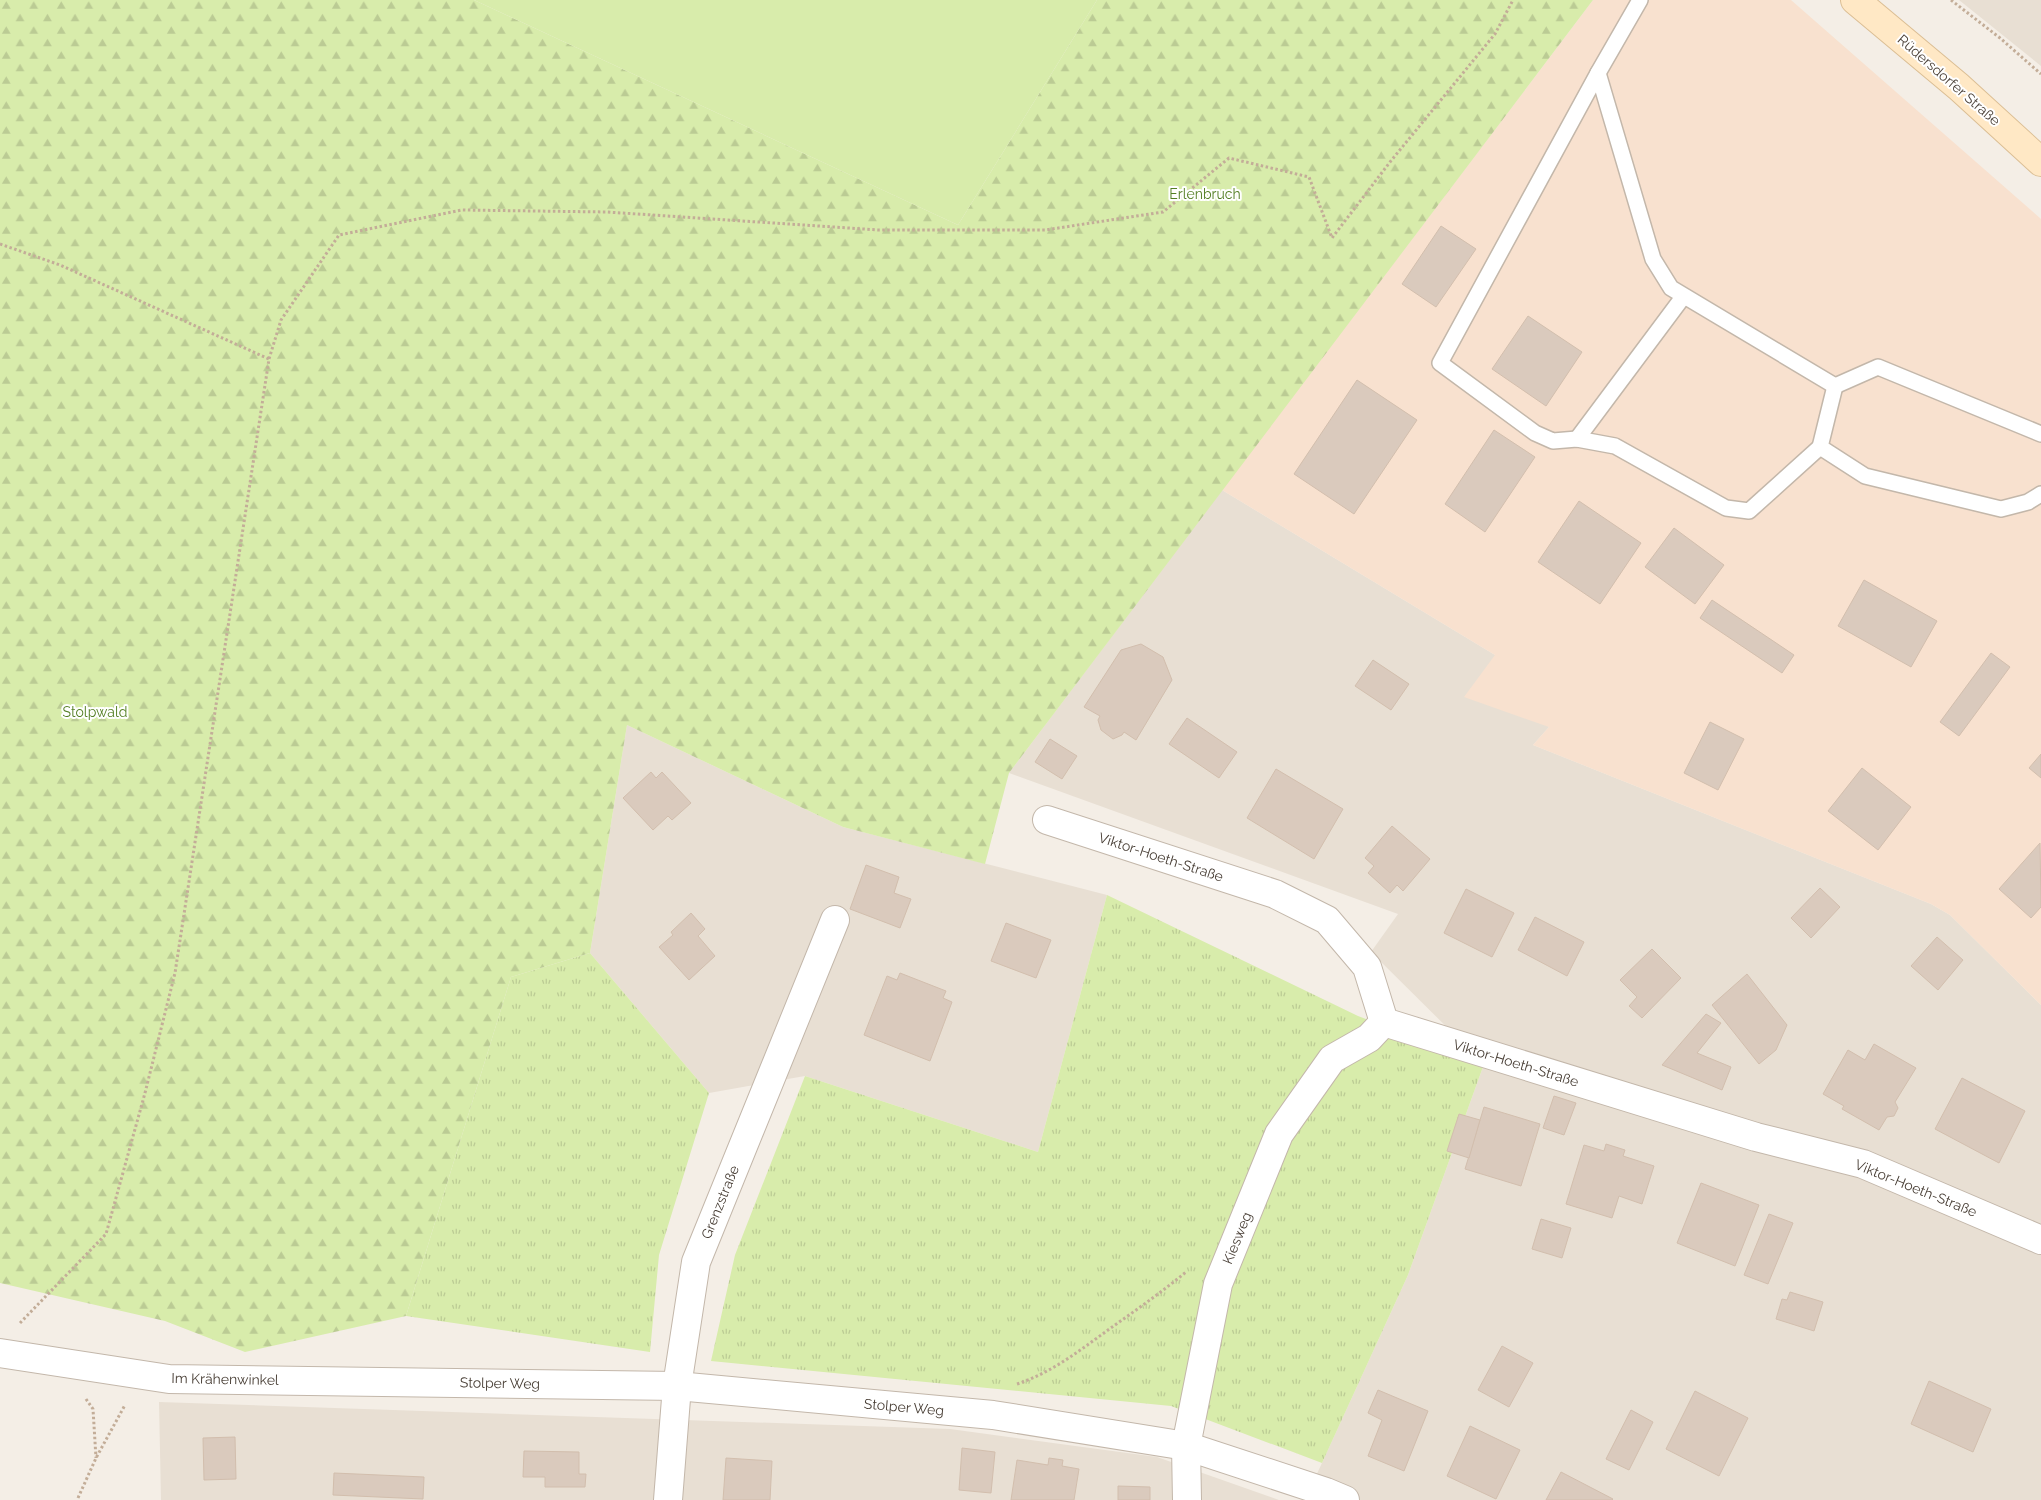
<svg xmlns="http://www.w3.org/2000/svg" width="2041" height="1500" font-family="Raleway,sans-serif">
<defs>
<pattern id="grass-tufts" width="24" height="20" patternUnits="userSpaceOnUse" patternTransform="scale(1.25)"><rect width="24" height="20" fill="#d8ecab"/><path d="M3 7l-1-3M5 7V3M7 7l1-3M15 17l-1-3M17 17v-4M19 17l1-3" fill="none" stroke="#bbcb94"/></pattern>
<pattern id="forest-firs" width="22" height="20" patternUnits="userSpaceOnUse" patternTransform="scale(1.25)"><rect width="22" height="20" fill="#d8ecab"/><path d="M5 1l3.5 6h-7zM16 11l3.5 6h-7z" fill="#bbcb94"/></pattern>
</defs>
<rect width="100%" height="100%" fill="#f4eee6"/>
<g fill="#e8dfd3">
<polygon points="1959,0 2041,0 2041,66"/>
<polygon points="1222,490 1495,655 1549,727 1533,745 1931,904 1950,915 2041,1005 2041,1500 1305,1500 1408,1275 1484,1064 1371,952 1398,914 1009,773"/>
<polygon points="627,725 843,827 1107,895 1038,1152 805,1076 709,1093 590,953"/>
<polygon points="159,1402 950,1429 1157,1457 1279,1500 161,1500"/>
</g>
<polygon fill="#f8e1cf" points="1593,0 1791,0 2041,219 2041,1005 1950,915 1931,904 1533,745 1549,727 1464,697 1495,655 1222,490"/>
<g fill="url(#grass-tufts)">
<polygon points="1107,895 1358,1016 1484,1064 1408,1275 1322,1463 1171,1406 711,1361 735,1255 805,1076 1038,1152"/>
<polygon points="590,953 709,1093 659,1255 650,1352 406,1316 511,977"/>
</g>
<polygon fill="url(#forest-firs)" points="0,0 474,0 958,225 1097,0 1593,0 1009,773 985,864 843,827 627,725 590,953 511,977 406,1316 245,1352 165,1321 0,1283"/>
<polygon fill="#d8ecab" points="474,0 1097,0 958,225"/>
<g fill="#dacabd" stroke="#d2bead">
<polygon points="1441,226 1476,249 1436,307 1402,284"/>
<polygon points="1528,316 1582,352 1546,406 1492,369"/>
<polygon points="1357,380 1417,420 1354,514 1294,474"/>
<polygon points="1494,430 1535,457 1485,532 1445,504"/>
<polygon points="1579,501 1641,543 1600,604 1538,562"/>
<polygon points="1674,528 1724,565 1695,604 1645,567"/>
<polygon points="1864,580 1937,621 1911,667 1838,626"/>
<polygon points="1712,600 1794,655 1782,673 1700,618"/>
<polygon points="1141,644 1163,657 1172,680 1136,740 1124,732 1122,735 1113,739 1101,730 1098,720 1100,716 1084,707 1121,650"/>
<polygon points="1991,653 2010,667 1959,736 1940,722"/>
<polygon points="1373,660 1409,684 1391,710 1355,686"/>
<polygon points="1187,718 1237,752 1219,778 1169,744"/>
<polygon points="1710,722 1744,739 1718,790 1684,773"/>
<polygon points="1050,739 1077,756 1062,779 1035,762"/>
<polygon points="2041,754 2041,778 2029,768"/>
<polygon points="1862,768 1911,807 1878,850 1828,811"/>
<polygon points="1276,769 1343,809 1314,859 1247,818"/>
<polygon points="651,772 656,778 662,772 691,803 672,820 668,816 653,830 623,798"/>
<polygon points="1392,826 1430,859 1403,891 1397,885 1390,893 1368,873 1374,866 1365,858"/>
<polygon points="2040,843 2041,907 2031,918 1999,889"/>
<polygon points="866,865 899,877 894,893 911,899 900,928 850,909"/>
<polygon points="1820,888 1840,907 1811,938 1791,918"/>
<polygon points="1466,889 1514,913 1492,957 1444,933"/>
<polygon points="691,913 705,929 698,936 715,956 689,980 659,947 673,935 671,932"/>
<polygon points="1535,917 1584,942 1567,976 1518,950"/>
<polygon points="1006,923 1051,940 1036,978 991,961"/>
<polygon points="1937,937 1963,960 1938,990 1911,966"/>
<polygon points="1652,949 1681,978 1642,1018 1629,1006 1637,997 1620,980"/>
<polygon points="900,973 946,991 943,998 952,1002 930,1061 864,1035 887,976 897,980"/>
<polygon points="1747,974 1787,1025 1776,1050 1759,1064 1712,1005"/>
<polygon points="1706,1014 1721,1023 1697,1053 1731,1067 1722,1090 1662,1065"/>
<polygon points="1874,1044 1916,1068 1895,1102 1898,1108 1894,1116 1887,1117 1879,1130 1842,1109 1844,1106 1823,1094 1848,1050 1865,1060"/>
<polygon points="1962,1078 2025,1111 1999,1163 1935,1129"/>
<polygon points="1554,1096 1576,1103 1564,1135 1543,1128"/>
<polygon points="1484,1107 1540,1124 1521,1186 1465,1169"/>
<polygon points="1459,1114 1480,1120 1469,1158 1447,1151"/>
<polygon points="1606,1144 1625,1150 1623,1156 1654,1166 1642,1204 1619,1196 1612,1218 1566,1204 1584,1145 1604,1151"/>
<polygon points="1701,1183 1759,1205 1735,1266 1677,1243"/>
<polygon points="1769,1214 1793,1223 1768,1284 1744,1275"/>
<polygon points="1541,1219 1571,1228 1562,1258 1532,1249"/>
<polygon points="1790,1292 1823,1302 1814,1331 1776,1319 1782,1299 1787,1300"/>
<polygon points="1502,1346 1533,1363 1509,1407 1478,1390"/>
<polygon points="1929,1381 1991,1409 1973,1452 1911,1424"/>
<polygon points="1378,1390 1428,1411 1404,1471 1368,1456 1382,1420 1368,1413"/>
<polygon points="1695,1391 1748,1418 1719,1476 1666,1449"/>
<polygon points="1631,1410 1653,1422 1629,1470 1606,1459"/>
<polygon points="1470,1426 1520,1450 1496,1499 1447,1476"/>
<polygon points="235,1437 236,1479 204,1480 203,1438"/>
<polygon points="962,1448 995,1452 991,1493 959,1490"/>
<polygon points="524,1451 579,1452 579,1474 586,1474 585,1487 545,1487 545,1477 523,1477"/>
<polygon points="726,1458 772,1461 770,1500 723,1500"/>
<polygon points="1049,1458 1063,1460 1062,1466 1079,1469 1074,1500 1011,1500 1017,1460 1048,1465"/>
<polygon points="1561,1472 1613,1499 1612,1500 1546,1500"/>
<polygon points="334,1473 424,1477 423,1499 333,1495"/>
<polygon points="1118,1486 1150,1487 1150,1500 1118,1500"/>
</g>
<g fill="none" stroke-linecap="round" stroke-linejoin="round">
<defs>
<g id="lane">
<polyline points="1640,0 1598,73 1440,363 1535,433 1553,441 1577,439 1615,446 1726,508 1749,511 1820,447"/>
<polyline points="1598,73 1653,259 1671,288 1835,386"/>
<polyline points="1835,386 1820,447 1865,476 2001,509 2028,502 2041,494"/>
<polyline points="1835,386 1878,367 2041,434"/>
<polyline points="1577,439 1683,297"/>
</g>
<g id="street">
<polyline points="1047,820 1275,894 1327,920 1367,967 1384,1022 1756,1137 1863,1164 2041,1240"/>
<polyline points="0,1353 169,1379 677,1386 993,1415 1186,1446 1326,1492 1345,1500"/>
<polyline points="668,1500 677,1386 696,1262 835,920"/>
<polyline points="1187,1500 1186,1446 1218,1284 1279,1134 1332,1059 1369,1038 1384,1022"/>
</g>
<polyline id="secondary" points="1855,0 1959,87 2041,162"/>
</defs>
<use href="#lane" stroke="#c3b7aa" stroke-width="18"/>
<use href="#street" stroke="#c3b7aa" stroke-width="30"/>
<use href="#secondary" stroke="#dbbe94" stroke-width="30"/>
<g stroke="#c3ad98" stroke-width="3" stroke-dasharray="2.5 2.5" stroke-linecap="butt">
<polyline points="1951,0 2000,38 2041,74"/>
<polyline points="0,244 60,265 269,359"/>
<polyline points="20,1323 106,1234 145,1093 175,973 269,359 281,320 339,235 462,210 607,212 879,230 1045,230 1163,212 1229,158 1309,177 1332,238 1390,162 1495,34 1513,0"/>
<path d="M1017 1384C1054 1372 1084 1347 1115 1325 1139 1308 1163 1291 1186 1272"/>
<polyline points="86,1399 93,1409 96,1458"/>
<polyline points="78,1498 96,1458 125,1405"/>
</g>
<use href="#lane" stroke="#fff" stroke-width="15"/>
<use href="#street" stroke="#fff" stroke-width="28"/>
<use href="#secondary" stroke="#ffe8c5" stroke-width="28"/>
</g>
<g text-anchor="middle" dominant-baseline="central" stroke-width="4" stroke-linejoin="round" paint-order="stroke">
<g font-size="14" fill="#473d34" stroke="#fff">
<text transform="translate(1949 80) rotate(41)">Rüdersdorfer Straße</text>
<text transform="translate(1161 857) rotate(18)">Viktor-Hoeth-Straße</text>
<text transform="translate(1516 1063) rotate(17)">Viktor-Hoeth-Straße</text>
<text transform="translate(1916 1188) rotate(22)">Viktor-Hoeth-Straße</text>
<text transform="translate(720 1202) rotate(-68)">Grenzstraße</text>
<text transform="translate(1237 1238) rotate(-68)">Kiesweg</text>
<text transform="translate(225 1379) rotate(1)">Im Krähenwinkel</text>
<text transform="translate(500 1383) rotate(1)">Stolper Weg</text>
<text transform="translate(904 1407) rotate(5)">Stolper Weg</text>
</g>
<g font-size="14" fill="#537e23" stroke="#fff">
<text x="1205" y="194">Erlenbruch</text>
<text x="95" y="712">Stolpwald</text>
</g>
</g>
</svg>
